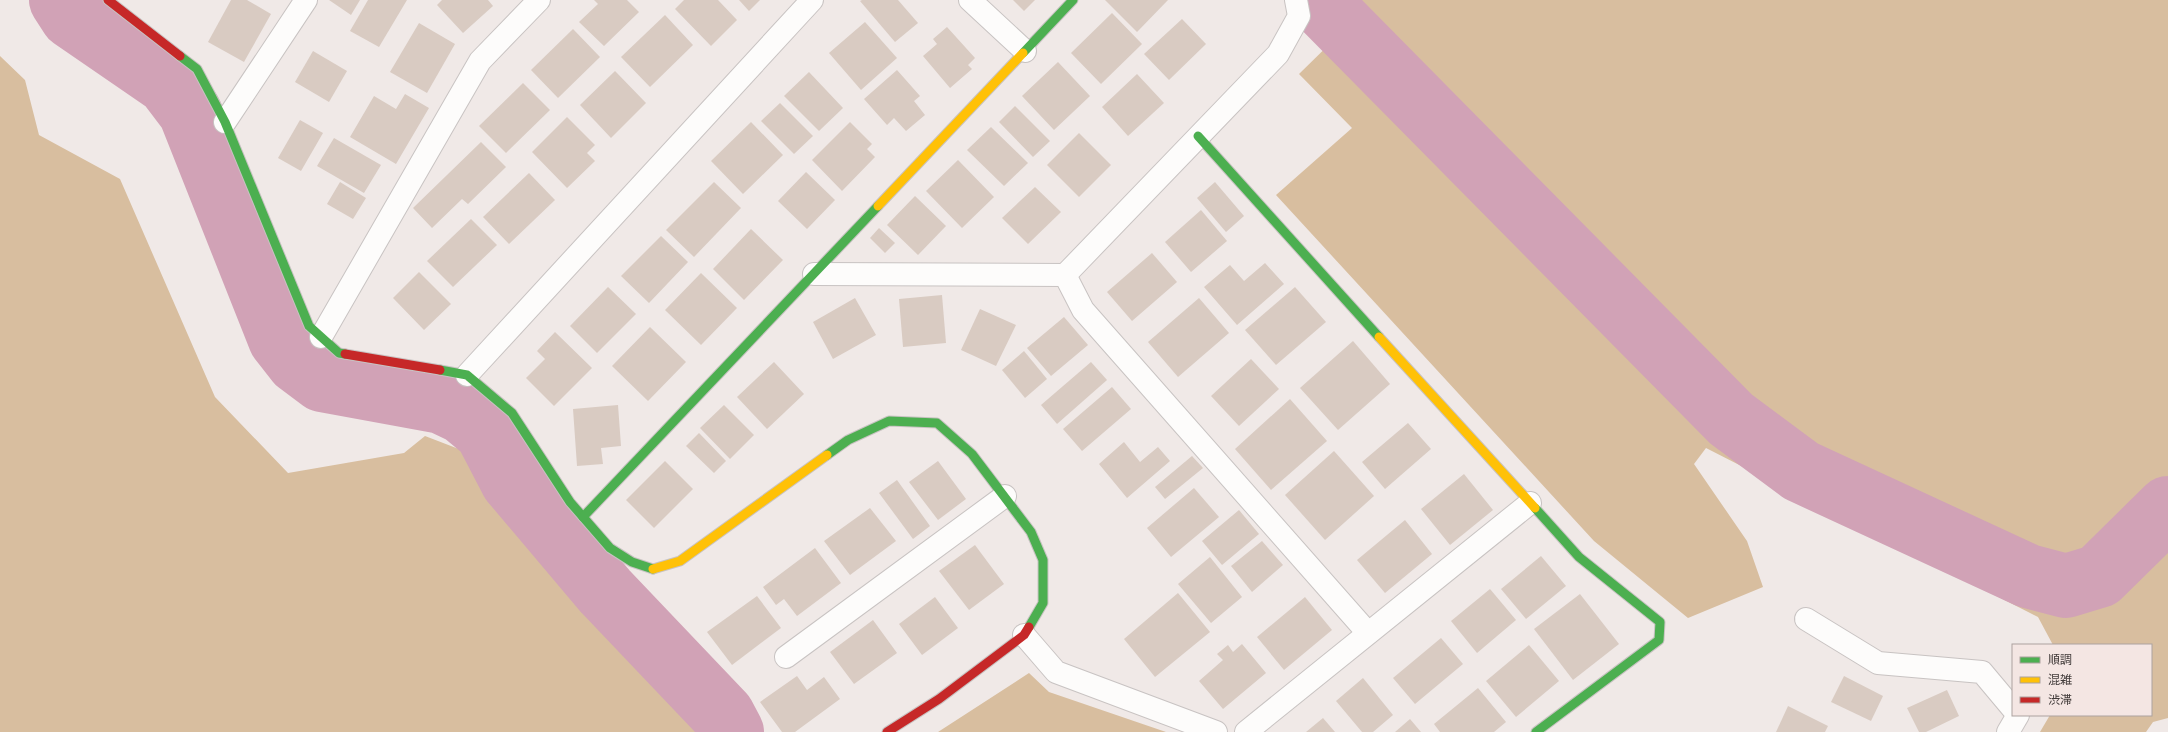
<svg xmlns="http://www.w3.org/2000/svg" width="2168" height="732" font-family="Roboto,'Noto Sans JP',sans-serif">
<rect width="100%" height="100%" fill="#f0e9e7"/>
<g fill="#d8be9f">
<polygon points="1343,0 2168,0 2168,718 2153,722 2146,732 2040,732 2050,715 2151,715 2151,645 2053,645 2038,617 1706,448 1694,464 1747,541 1763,587 1688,618 1594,541 1276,195 1352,128 1299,74 1349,25"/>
<polygon points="0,56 25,80 39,135 120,179 215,397 288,473 404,453 425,436 464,451 520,495 624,625 732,732 0,732"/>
<polygon points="1029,673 1049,692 1166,732 938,732"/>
</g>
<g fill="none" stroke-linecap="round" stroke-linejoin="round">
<g stroke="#d1a2b6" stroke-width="64">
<polyline points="61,0 72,17 168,83 190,112 280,339 298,362 322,380 442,402 463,412 486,431 512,481 605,591 723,715 732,732"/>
<polyline points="1320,0 1322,5 1731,419 1801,471 2028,576 2066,586 2099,576 2168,508"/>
</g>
</g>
<g fill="#d9cbc2">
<polygon points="231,0 247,0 271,14 244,62 208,42"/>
<polygon points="329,0 360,0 351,15"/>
<polygon points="368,0 407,0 379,47 350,31"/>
<polygon points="442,0 488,0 493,6 463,33 437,5"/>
<polygon points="594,0 627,0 639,12 604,46 579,22 598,4"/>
<polygon points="684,0 718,0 737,20 711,46 675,9"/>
<polygon points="739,0 760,0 749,11"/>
<polygon points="862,0 898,0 918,23 895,42 860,1"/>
<polygon points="1013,0 1035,0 1024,11"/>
<polygon points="1105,0 1168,0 1137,32"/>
<polygon points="1112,13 1142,44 1101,84 1071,53"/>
<polygon points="665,15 693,45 650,87 621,57"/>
<polygon points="1182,19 1206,44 1169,80 1144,54"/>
<polygon points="865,22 897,58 861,90 829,53"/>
<polygon points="419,23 455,44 427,93 390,72"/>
<polygon points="947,27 975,58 968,65 972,69 950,88 923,56 937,44 933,39"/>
<polygon points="573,29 600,57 558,98 531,70"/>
<polygon points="313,51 347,71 329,102 295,82"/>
<polygon points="1058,62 1090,96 1054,130 1022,96"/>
<polygon points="897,70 920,96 914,101 925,115 906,131 894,118 887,125 864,99"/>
<polygon points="615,71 646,103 611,138 580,105"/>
<polygon points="809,72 843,108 819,131 784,96"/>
<polygon points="1137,74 1164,103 1128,136 1102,107"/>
<polygon points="523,83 550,110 506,153 479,126"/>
<polygon points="405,94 429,108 396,164 350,137 374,96 396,109"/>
<polygon points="780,103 813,136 794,154 761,121"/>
<polygon points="1015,106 1050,141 1033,157 999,122"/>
<polygon points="567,117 595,145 587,153 595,161 567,188 532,152"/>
<polygon points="300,120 323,133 301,171 278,158"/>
<polygon points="751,122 783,155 743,194 711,161"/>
<polygon points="850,122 872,144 867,149 875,157 842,191 812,160"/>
<polygon points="991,127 1028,163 1004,186 967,150"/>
<polygon points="1079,133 1111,165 1079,197 1047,165"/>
<polygon points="334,138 381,165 364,193 317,166"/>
<polygon points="481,142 506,167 468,204 462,199 432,228 413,208"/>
<polygon points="958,160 994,197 962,228 926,191"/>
<polygon points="806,172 835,200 807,229 778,201"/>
<polygon points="529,173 555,200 509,244 483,217"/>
<polygon points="340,182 366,198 353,219 327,204"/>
<polygon points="714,182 741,208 694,257 666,230"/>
<polygon points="1215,182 1244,216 1226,232 1197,198"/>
<polygon points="1035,187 1061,212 1028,244 1002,218"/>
<polygon points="915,196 946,226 918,255 887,225"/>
<polygon points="1201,210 1227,241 1191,272 1165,242"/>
<polygon points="471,219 497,245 453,287 427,261"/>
<polygon points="879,228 895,243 885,253 870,238"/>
<polygon points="751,229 783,260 744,300 713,269"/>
<polygon points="661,236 688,262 649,303 621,276"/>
<polygon points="1152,253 1177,282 1132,321 1107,292"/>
<polygon points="1265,263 1284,284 1237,325 1204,287 1230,265 1244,281"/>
<polygon points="419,272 451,304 424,330 393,298"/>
<polygon points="701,273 737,308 701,345 665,310"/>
<polygon points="608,287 636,314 597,353 570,326"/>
<polygon points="1295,287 1326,322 1276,365 1245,330"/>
<polygon points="942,295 946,343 903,347 899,299"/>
<polygon points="855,298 876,335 833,359 813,322"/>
<polygon points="1199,298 1229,333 1178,377 1148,342"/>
<polygon points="980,309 1016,325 996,366 961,350"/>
<polygon points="1064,317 1088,345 1051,376 1027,348"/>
<polygon points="650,327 686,362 648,401 612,366"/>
<polygon points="555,332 592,368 554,406 526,378 545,359 537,351"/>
<polygon points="1353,341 1390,384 1338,430 1300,388"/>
<polygon points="1024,351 1047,379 1025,398 1002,370"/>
<polygon points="1251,359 1279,389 1239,426 1211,396"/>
<polygon points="774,362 804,394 767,429 737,397"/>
<polygon points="1091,362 1107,380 1057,424 1041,405"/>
<polygon points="1112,387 1131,409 1082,451 1063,429"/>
<polygon points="1290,399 1327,441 1271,490 1235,449"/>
<polygon points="618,405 621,446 601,448 603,464 577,466 573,409"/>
<polygon points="724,405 754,435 730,459 700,428"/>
<polygon points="1408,423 1431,449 1385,489 1362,462"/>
<polygon points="699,433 726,461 714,473 686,446"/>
<polygon points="1124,442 1140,462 1158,447 1170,461 1127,498 1099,464"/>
<polygon points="1334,451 1374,496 1325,540 1285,495"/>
<polygon points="1192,456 1203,468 1165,499 1155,487"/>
<polygon points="665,461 693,489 654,528 626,500"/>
<polygon points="938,461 966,499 938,520 909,482"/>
<polygon points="1464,474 1493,510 1450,545 1421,509"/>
<polygon points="897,480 930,526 913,539 879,493"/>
<polygon points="1194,488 1219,517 1171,557 1147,528"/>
<polygon points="870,508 896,541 850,575 824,541"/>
<polygon points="1239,510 1259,534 1222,565 1202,541"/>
<polygon points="1405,520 1432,554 1385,593 1357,560"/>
<polygon points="1262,541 1283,565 1252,592 1231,566"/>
<polygon points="975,545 1004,584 969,610 939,571"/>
<polygon points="815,548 841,583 797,616 784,599 776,605 763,587"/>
<polygon points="1541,556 1566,586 1526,619 1501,589"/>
<polygon points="1210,557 1242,597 1211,623 1178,584"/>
<polygon points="1490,589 1516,620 1477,653 1451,621"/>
<polygon points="1178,593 1210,632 1155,677 1124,639"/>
<polygon points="1580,594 1619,644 1573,680 1534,629"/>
<polygon points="757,596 781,628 732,665 707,632"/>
<polygon points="935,597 958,628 922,655 899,624"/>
<polygon points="1305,597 1332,630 1284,670 1257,637"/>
<polygon points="873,620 897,653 854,684 830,652"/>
<polygon points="1441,638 1463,664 1415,704 1393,678"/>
<polygon points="1242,644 1266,673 1223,709 1199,681 1223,660 1217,654 1228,645 1233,652"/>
<polygon points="1529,645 1559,681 1516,717 1486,681"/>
<polygon points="797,676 807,690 824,677 840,699 795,732 782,732 760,702"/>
<polygon points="1844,676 1883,696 1871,721 1831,702"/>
<polygon points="1363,678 1393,715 1373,732 1362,732 1336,701"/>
<polygon points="1478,688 1506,722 1494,732 1440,732 1434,724"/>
<polygon points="1947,690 1959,716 1926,732 1919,732 1907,708"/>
<polygon points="1788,706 1828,726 1825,732 1776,732"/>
<polygon points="1323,718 1335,732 1306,732"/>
<polygon points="1410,719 1421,732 1395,732"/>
</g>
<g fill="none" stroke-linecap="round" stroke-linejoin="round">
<defs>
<g id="street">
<polyline points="970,0 1025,51"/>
<polyline points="225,122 306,0"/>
<polyline points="814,274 1065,275 1278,54 1299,16 1296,0"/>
<polyline points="1065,275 1083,310 1368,633"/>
<polyline points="321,337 480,61 539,0"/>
<polyline points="467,375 812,0"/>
<polyline points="1806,619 1878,663 1982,672 2013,709"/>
<polyline points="1024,635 1056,672 1216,732"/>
<polyline points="786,657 1005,496"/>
<polyline points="1246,732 1530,503"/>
<polyline points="2008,732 2018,715"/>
</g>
<g id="fast">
<polyline points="1023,53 1073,0"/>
<polyline points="180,56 197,69 225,122 309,326 339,353 345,354"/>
<polyline points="1198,136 1379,337"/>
<polyline points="440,370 467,375 512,413 570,502 610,548 632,562 653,569"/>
<polyline points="827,455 848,440 889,421 937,423 972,454 1031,532 1043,560 1043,603 1029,627"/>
<polyline points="1535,508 1579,557 1660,622 1659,640 1536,732"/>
<polyline points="583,517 878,206"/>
</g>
<g id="slow">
<polyline points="878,206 1023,53"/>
<polyline points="1379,337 1535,508"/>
<polyline points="653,569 680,561 827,455"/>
</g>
<g id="jam">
<polyline points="108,0 180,56"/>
<polyline points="345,354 440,370"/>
<polyline points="887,732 939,699 1024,635 1029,627"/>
</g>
</defs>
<use href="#street" stroke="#c8c3c2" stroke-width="24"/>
<use href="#fast" stroke="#c8c3c2" stroke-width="11"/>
<use href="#slow" stroke="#c8c3c2" stroke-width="11"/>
<use href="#jam" stroke="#c8c3c2" stroke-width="11"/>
<use href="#street" stroke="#fdfcfb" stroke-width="22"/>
<use href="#fast" stroke="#4caf50" stroke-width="9"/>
<use href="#slow" stroke="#ffc107" stroke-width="9"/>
<use href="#jam" stroke="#c62828" stroke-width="9"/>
</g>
<rect x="2012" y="644" width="140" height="72" fill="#f4e6e3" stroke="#aca29f"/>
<rect x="2020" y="657" width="20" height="6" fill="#4caf50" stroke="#aca29f"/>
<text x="2048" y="664" font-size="12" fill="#413b3a">順調</text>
<rect x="2020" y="677" width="20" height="6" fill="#ffc107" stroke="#aca29f"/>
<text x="2048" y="684" font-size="12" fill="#413b3a">混雑</text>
<rect x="2020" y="697" width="20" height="6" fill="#c62828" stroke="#aca29f"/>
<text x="2048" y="704" font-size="12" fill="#413b3a">渋滞</text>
</svg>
